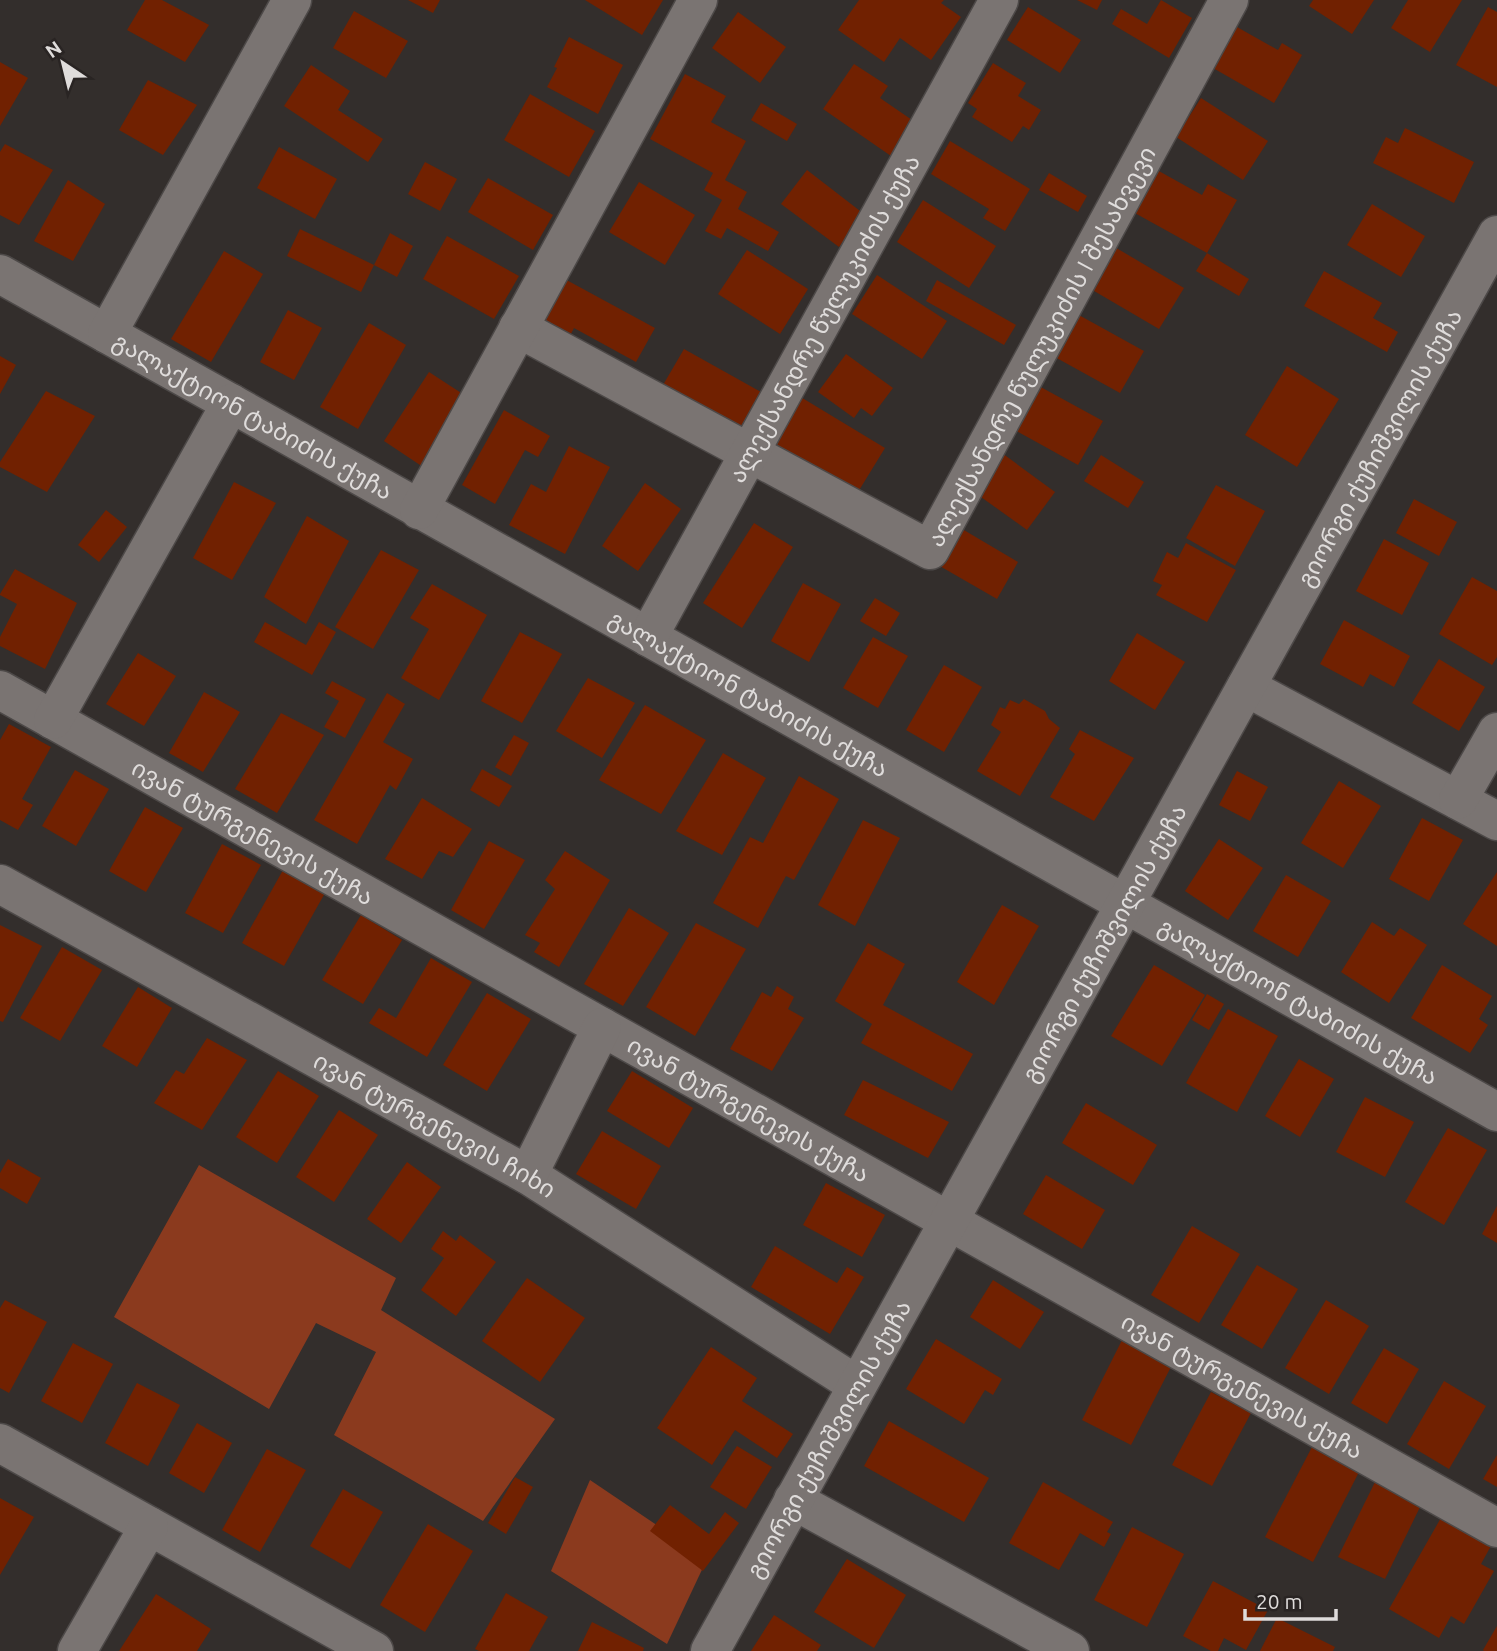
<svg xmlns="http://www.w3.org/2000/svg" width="1497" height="1651" font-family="Ubuntu,'Noto Sans Georgian',sans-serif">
<rect width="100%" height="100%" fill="#332e2c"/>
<g fill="#8b3a1e">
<polygon points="199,1165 396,1278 381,1310 555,1419 483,1521 334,1435 376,1352 316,1323 269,1409 114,1317"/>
<polygon points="590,1480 707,1559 667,1644 551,1571"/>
</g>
<g fill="#712101">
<polygon points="145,0 162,0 209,25 185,62 127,30"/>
<polygon points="408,0 440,0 433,13"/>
<polygon points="585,0 663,0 642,35"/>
<polygon points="859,0 944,0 941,3 961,17 931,60 900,38 884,62 838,30"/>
<polygon points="1077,0 1102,0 1097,10"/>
<polygon points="1161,0 1192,18 1169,58 1112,24 1121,9 1147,24"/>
<polygon points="1313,0 1374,0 1352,34 1309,6"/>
<polygon points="1408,0 1462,0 1430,52 1391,28"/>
<polygon points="1028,7 1081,40 1060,73 1007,40"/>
<polygon points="1488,7 1497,12 1497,87 1456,65"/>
<polygon points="354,11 408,41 386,78 333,48"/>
<polygon points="738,12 786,47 760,83 712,48"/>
<polygon points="1237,27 1278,50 1282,43 1302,55 1274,103 1213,68"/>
<polygon points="569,37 623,65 598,114 547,87 557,68 554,67"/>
<polygon points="0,62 28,78 0,126"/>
<polygon points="993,63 1026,83 1018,96 1041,110 1029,130 1023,126 1012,142 972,117 977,109 968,103"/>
<polygon points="854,64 888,86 880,98 915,122 891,156 823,109"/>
<polygon points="311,65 350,91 338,110 383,139 368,162 284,106"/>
<polygon points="685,74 726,96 711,122 746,141 725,180 747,192 738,209 779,232 768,251 727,228 721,239 705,231 722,200 704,190 713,173 650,139"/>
<polygon points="148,80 197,105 163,155 119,130"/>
<polygon points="530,94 595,131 569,177 504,140"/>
<polygon points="1201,98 1268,141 1243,180 1176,137"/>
<polygon points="761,103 797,124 787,141 751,120"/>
<polygon points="1405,128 1474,162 1454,203 1373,163 1386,137 1398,143"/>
<polygon points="950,141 1030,189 1005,231 983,218 989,209 931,174"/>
<polygon points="5,144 53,170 19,225 0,215 0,152"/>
<polygon points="279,147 337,179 315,219 257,188"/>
<polygon points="425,162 457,179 440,211 408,194"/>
<polygon points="807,170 864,214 839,247 781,204"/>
<polygon points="1157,170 1202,195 1208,184 1237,200 1207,253 1133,212"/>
<polygon points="1049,173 1087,196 1078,212 1039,190"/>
<polygon points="488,178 553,215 533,250 468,212"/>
<polygon points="68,180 105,204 73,261 34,241"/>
<polygon points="639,182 695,215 665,265 609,232"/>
<polygon points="923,200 996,246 969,288 897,242"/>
<polygon points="1372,204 1425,236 1401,277 1347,245"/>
<polygon points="300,229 374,265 361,292 287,256"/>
<polygon points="390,233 413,246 397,277 374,265"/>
<polygon points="447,236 519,276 494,319 423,279"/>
<polygon points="1113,246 1184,288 1159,329 1089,288"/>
<polygon points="747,250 808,289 780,334 718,294"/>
<polygon points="224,251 263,274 211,362 171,339"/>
<polygon points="1207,253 1249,279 1239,296 1196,271"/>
<polygon points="1324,271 1382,303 1373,318 1398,332 1387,352 1304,306"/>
<polygon points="877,275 947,321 922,359 852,314"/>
<polygon points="561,277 655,328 636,362 574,328 562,351 530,334"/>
<polygon points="937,280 1016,325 1004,345 926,301"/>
<polygon points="288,310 322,328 294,380 260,362"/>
<polygon points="1077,314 1144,351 1120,393 1053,356"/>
<polygon points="369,323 406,345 358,429 320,407"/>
<polygon points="684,349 761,392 740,428 663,385"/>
<polygon points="846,354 893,388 872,416 861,408 854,418 818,392"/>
<polygon points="0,356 16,365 0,394"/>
<polygon points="1287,366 1339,399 1297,467 1245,435"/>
<polygon points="429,372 472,400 426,469 384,441"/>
<polygon points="1037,385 1103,421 1078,465 1013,429"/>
<polygon points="46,391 95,416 47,492 0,467 0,462"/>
<polygon points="799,396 885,448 858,492 802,459 794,473 764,455"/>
<polygon points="504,410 550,436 538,457 525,450 495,504 462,485"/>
<polygon points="569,446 610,467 565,554 509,525 531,484 546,492"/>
<polygon points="995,448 1055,492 1027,530 967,487"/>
<polygon points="1101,455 1144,482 1128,508 1084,481"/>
<polygon points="234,482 276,503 232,580 193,558"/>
<polygon points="645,483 681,509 638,571 602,546"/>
<polygon points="1216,485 1265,511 1235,566 1186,538"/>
<polygon points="1414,499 1457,522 1439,556 1396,533"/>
<polygon points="106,510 127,527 99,562 78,545"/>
<polygon points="307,516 349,541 306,624 264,597"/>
<polygon points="754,523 793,547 742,628 703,603"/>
<polygon points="952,523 1018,562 997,599 931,561"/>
<polygon points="1384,539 1429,563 1402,615 1356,591"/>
<polygon points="1186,543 1236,570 1207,622 1156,595 1162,585 1153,581 1167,552 1178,558"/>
<polygon points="381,550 419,570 373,649 335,627"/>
<polygon points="15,569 77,603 45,669 0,646 0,637 17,604 0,595 0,594"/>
<polygon points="1472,577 1497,591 1497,657 1492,665 1439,634"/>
<polygon points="803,583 841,604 809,662 771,641"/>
<polygon points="432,584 487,615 439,700 401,678 429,629 410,618"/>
<polygon points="875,598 900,613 886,636 860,621"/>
<polygon points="1344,620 1410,656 1394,687 1370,674 1363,687 1320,664"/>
<polygon points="265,622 306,645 319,622 336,632 312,675 254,642"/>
<polygon points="520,632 562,654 522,723 481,701"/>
<polygon points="1137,633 1185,662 1155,710 1109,681"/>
<polygon points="873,637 908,656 878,708 843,688"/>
<polygon points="138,653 176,676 144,726 106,704"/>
<polygon points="1439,659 1485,687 1459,731 1412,703"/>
<polygon points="944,665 982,687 944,752 906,730"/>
<polygon points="588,678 635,703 602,758 556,731"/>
<polygon points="332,681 366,699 345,738 324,727 339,701 325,693"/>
<polygon points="204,692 240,712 203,772 169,753"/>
<polygon points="387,693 405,704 383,742 413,759 396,790 390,785 357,844 314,820"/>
<polygon points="1024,699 1045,711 1049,719 1060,728 1020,796 977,771 1001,732 991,725 1000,707 1005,709 1010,700 1019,704"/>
<polygon points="645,705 706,740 661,814 599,780"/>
<polygon points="281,713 324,735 277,813 235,789"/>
<polygon points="9,724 51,747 22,799 33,805 18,830 0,820 0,740"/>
<polygon points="1080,730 1134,758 1094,821 1050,797 1075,754 1069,749"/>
<polygon points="514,735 529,743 511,776 495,767"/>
<polygon points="723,753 766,778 722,855 676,831"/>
<polygon points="482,769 512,786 499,807 470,790"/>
<polygon points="75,770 109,789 76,846 42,826"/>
<polygon points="1237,771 1268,787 1250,821 1219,805"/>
<polygon points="799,776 839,799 794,880 786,876 758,928 713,903 750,837 763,843"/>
<polygon points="1339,781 1381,806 1343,868 1301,843"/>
<polygon points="422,798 472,829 453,857 439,851 422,879 385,859"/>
<polygon points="145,807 183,828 146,892 109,871"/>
<polygon points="1422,818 1463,840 1429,901 1389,879"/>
<polygon points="863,820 900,838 855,926 818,905"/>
<polygon points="1219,839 1263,868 1228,920 1185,891"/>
<polygon points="489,841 525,860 484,929 451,910"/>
<polygon points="222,844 261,865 223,933 185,913"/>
<polygon points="565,851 610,880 559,967 534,952 540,943 525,935 555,889 545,880"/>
<polygon points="283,870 325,893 284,966 242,943"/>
<polygon points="1497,872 1497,946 1463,924"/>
<polygon points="1286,875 1331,901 1298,957 1253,931"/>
<polygon points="1002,905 1039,926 994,1005 957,982"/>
<polygon points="629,908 669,933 623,1006 584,984"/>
<polygon points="361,915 402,940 363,1004 322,980"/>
<polygon points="1372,922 1394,936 1400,928 1427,945 1389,1003 1341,972"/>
<polygon points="696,923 746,949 695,1036 646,1007"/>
<polygon points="0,925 42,946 3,1022 0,1021"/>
<polygon points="868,943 905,964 883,1005 973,1054 952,1091 861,1043 872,1024 835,1001"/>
<polygon points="62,947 102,970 60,1041 20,1018"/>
<polygon points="431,958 472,982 427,1057 369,1023 379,1008 396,1018"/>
<polygon points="1154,965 1205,995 1162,1066 1111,1036"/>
<polygon points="1442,965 1492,996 1479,1019 1488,1025 1470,1053 1411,1018"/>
<polygon points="777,986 794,997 788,1009 804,1018 772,1071 730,1049 762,992 771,997"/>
<polygon points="138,987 172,1008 137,1067 102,1046"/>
<polygon points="487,993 531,1019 487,1091 443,1065"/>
<polygon points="1207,994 1224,1004 1209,1030 1192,1020"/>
<polygon points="1228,1009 1278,1036 1237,1112 1186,1083"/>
<polygon points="207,1038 247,1060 202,1130 154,1103 176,1070 184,1074"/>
<polygon points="1299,1059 1334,1079 1300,1137 1265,1116"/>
<polygon points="278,1071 319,1096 277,1163 236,1137"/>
<polygon points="632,1071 693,1108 669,1148 607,1111"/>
<polygon points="863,1080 949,1122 928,1158 844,1115"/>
<polygon points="1365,1097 1414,1122 1385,1177 1336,1152"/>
<polygon points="1086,1103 1157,1145 1133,1185 1062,1143"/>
<polygon points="339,1110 378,1135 334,1202 296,1177"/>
<polygon points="1448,1128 1487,1150 1444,1225 1405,1202"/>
<polygon points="602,1131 661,1166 636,1209 576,1174"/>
<polygon points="8,1159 41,1178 27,1204 0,1188 0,1173"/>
<polygon points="407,1162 441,1187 401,1243 367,1219"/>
<polygon points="1046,1175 1105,1210 1082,1249 1023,1214"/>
<polygon points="826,1183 885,1215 862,1257 803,1225"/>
<polygon points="1497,1206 1497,1243 1482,1234"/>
<polygon points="1192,1226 1240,1254 1199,1323 1151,1295"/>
<polygon points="443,1231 456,1241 460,1235 496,1262 456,1316 421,1290 444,1258 431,1249"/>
<polygon points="775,1246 837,1283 847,1267 864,1277 830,1334 751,1287"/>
<polygon points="1257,1265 1298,1289 1262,1349 1221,1325"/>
<polygon points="527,1278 585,1318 540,1382 482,1341"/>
<polygon points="993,1280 1044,1312 1020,1349 970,1317"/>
<polygon points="5,1300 47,1322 9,1393 0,1388 0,1308"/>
<polygon points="1326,1300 1369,1326 1329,1394 1285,1368"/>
<polygon points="1125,1334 1175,1359 1131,1445 1082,1420"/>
<polygon points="936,1339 1002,1379 993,1395 985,1390 964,1424 906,1389"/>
<polygon points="73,1343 113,1364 82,1423 41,1401"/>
<polygon points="711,1347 757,1378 742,1401 793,1434 777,1458 735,1430 712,1465 657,1428"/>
<polygon points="1384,1348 1419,1369 1387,1424 1351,1403"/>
<polygon points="1444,1381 1486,1406 1449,1469 1407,1444"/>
<polygon points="137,1383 180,1405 148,1466 105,1443"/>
<polygon points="1211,1392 1251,1413 1212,1486 1172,1465"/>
<polygon points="889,1421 989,1478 964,1522 864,1466"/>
<polygon points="197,1423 232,1443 204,1493 169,1473"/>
<polygon points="737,1446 772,1467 746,1509 710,1487"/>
<polygon points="1312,1447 1359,1472 1313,1562 1265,1537"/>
<polygon points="267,1449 306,1470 260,1552 222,1530"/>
<polygon points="1497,1455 1497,1487 1483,1479"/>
<polygon points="515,1477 533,1487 506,1534 488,1523"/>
<polygon points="1043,1482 1113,1522 1107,1532 1111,1534 1104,1547 1080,1533 1059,1570 1009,1543"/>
<polygon points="1375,1482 1421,1505 1385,1579 1338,1557"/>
<polygon points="343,1489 383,1512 350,1569 310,1546"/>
<polygon points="0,1498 34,1517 0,1575"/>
<polygon points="670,1505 709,1534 725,1512 739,1523 703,1571 650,1531"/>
<polygon points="1442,1516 1492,1544 1481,1564 1494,1571 1464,1624 1451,1616 1439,1638 1389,1609"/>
<polygon points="428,1524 473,1551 425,1632 380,1605"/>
<polygon points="1132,1527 1184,1554 1147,1627 1094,1600"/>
<polygon points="847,1559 906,1595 874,1648 814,1612"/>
<polygon points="1213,1581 1268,1610 1246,1650 1224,1638 1218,1651 1211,1651 1183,1636"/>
<polygon points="506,1593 548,1617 529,1651 479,1651 475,1649"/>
<polygon points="156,1594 211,1629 197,1651 119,1651"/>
<polygon points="774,1615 821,1645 817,1651 751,1651"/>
<polygon points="1277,1618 1335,1647 1333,1651 1260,1651"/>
<polygon points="592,1622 644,1648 643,1651 578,1651"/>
<polygon points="1497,1626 1497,1651 1484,1651 1483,1650"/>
</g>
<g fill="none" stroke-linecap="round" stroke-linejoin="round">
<defs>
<g id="minor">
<path id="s1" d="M0 274 1497 1112"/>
<path id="s2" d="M518 328 930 550 1229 0"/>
<polyline points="107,334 292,0"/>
<polyline points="419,510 698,0"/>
<path id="s3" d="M648 637 999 0"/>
<polyline points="1246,687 1497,821"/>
<path id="s4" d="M0 690 1497 1528"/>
<polyline points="53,720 231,403"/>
<polyline points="1458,800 1497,732"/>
<path id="s5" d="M0 884 528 1175 857 1385"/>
<polyline points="528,1175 602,1027"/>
<polyline points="0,1443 374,1651"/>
<polyline points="793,1500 1070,1651"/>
<polyline points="77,1651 149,1526"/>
<path id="s6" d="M710 1651 1497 235"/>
</g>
</defs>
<use href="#minor" stroke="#4d4948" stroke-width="41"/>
<use href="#minor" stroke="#7a7472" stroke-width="38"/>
</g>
<g text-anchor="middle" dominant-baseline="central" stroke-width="6" stroke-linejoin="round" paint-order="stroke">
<g font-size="24" fill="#dfdcdb" stroke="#292423">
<text stroke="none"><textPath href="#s3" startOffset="364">ალექსანდრე წულუკიძის ქუჩა</textPath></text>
<text stroke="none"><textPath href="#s2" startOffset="700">ალექსანდრე წულუკიძის I შესახვევი</textPath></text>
<text stroke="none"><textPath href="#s1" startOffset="290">გალაქტიონ ტაბიძის ქუჩა</textPath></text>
<text stroke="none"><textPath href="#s6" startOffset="1377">გიორგი ქუჩიშვილის ქუჩა</textPath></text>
<text stroke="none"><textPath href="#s1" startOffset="858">გალაქტიონ ტაბიძის ქუჩა</textPath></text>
<text stroke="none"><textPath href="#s4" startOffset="290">ივან ტურგენევის ქუჩა</textPath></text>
<text stroke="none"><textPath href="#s6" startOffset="810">გიორგი ქუჩიშვილის ქუჩა</textPath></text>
<text stroke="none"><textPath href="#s1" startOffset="1488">გალაქტიონ ტაბიძის ქუჩა</textPath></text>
<text stroke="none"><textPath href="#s4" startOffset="858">ივან ტურგენევის ქუჩა</textPath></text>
<text stroke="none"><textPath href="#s5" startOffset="497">ივან ტურგენევის ჩიხი</textPath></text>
<text stroke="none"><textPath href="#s4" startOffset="1424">ივან ტურგენევის ქუჩა</textPath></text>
<text stroke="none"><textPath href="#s6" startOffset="243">გიორგი ქუჩიშვილის ქუჩა</textPath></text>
</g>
</g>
<g transform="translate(63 63) rotate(325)" stroke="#292423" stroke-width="5" paint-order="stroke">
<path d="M0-5L12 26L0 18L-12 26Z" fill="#dfdcdb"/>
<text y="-10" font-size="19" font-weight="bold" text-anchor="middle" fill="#dfdcdb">N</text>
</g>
<path d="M1245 1609v10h91v-10" fill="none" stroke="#dfdcdb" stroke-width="3.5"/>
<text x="1256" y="1609" font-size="21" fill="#dfdcdb" stroke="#292423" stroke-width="5" paint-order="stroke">20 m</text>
</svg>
